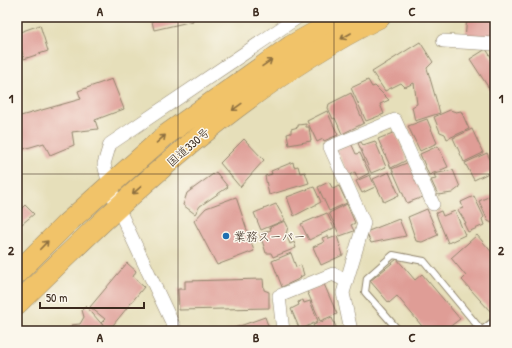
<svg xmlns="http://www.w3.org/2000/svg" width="512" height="348" font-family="'Patrick Hand','Klee One',sans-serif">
<rect width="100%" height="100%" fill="#fbf7ec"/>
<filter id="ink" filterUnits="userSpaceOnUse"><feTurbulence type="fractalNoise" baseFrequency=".025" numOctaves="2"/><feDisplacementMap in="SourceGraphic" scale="8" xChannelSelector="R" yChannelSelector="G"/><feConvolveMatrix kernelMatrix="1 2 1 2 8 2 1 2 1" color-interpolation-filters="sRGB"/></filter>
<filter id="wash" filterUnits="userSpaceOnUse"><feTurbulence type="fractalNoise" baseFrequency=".012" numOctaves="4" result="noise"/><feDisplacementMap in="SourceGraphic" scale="16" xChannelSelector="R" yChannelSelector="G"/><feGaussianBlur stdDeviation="0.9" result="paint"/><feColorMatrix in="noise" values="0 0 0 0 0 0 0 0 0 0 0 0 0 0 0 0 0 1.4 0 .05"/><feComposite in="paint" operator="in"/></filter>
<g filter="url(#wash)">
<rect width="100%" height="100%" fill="#e6dfba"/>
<g id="blocks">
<g fill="#df9d96">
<polygon points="151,17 192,17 193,21 154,30"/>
<polygon points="467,17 495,17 495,41 465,39"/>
<polygon points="40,25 48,51 24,59 17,33"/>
<polygon points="420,42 433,62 427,68 440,113 415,121 412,107 417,104 414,83 405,87 401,83 385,91 372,72"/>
<polygon points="486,49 495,63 494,96 470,59"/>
<polygon points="112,79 124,109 95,120 98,129 72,132 74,145 50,155 44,143 17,151 17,117 81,99 78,91"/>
<polygon points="368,80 372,87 375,86 389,100 380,104 384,114 366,121 351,88"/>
<polygon points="351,93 364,123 342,134 335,118 333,119 328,108 329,104"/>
<polygon points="450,110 456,112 461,111 469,129 447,139 445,134 440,132 434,117"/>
<polygon points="327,111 338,135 324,141 323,139 317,142 307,121"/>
<polygon points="427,119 437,143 420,151 408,126"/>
<polygon points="306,124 306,127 309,127 311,141 289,145 287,134 291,133 291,129 298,127 298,125"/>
<polygon points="472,129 483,153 464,162 453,138"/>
<polygon points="395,132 407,160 391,168 378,139"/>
<polygon points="244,139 264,160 240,187 220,163"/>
<polygon points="375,141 386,167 371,173 358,143 361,142 363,145"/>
<polygon points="351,143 356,154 360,153 369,173 358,179 355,172 349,175 337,150"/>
<polygon points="438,146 448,167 429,175 420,154"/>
<polygon points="487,153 495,170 474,180 465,163"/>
<polygon points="293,162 294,167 298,166 300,173 305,172 309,183 269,195 265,176 272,174 271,171"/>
<polygon points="409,162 423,197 407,203 392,169"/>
<polygon points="453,170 460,187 452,193 438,195 431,180 436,179 434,174"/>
<polygon points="216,172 228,187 200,206 195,214 183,205 187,193"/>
<polygon points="389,172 399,195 384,202 373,179"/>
<polygon points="370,175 375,187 362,193 356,181"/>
<polygon points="329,182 333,189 339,186 347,203 329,211 318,187"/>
<polygon points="314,187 321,202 294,216 287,197"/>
<polygon points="495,194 495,221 492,223 488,221 479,201"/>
<polygon points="474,196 484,217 482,219 484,225 468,232 464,224 466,223 458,210 463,208 461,202"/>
<polygon points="236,197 254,251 217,265 194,221 206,208"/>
<polygon points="276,204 285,220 261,230 254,213"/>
<polygon points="347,204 355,223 351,225 354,231 340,236 329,213"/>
<polygon points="25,205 34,214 22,224 17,219 17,213"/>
<polygon points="427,209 438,235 422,242 416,241 408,217"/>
<polygon points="441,211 443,216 455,211 465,235 448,243 438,219 436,213"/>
<polygon points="327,213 334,228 309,240 301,224"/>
<polygon points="399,219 406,236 371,243 366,232"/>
<polygon points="285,221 288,227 286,234 290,244 294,242 296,248 273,257 271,253 266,253 260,234 271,230 270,227"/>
<polygon points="477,235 495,256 495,259 491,263 495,267 495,307 490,311 462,280 466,276 451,258"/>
<polygon points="328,236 329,239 337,236 343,255 321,265 313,247 324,242 322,238"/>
<polygon points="291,253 296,267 301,265 304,275 300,277 301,278 282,287 272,261"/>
<polygon points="397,259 415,280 422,274 460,319 448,328 451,331 426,331 397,296 389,303 370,281"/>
<polygon points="127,263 136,271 133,277 144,287 109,330 101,323 105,319 90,307"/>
<polygon points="263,279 264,290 269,292 269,308 179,310 178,289 185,289 185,281"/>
<polygon points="324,284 337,314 320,321 307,291"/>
<polygon points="303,300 304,303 310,301 318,321 300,330 291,309 299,305 298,302"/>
<polygon points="86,306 99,321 108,331 76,331 71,325 80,324 84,317 82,310"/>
<polygon points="265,317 270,331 226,331"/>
<polygon points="332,318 338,331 316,331 313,325"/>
</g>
</g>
</g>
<g filter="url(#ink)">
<use href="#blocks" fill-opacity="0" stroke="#90846c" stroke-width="1"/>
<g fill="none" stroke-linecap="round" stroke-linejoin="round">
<defs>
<g id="service">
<polyline points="399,331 365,292 367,278 393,255 424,261 482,331"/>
<polyline points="481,331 495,320"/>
</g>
<g id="minor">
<polyline points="443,41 495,44"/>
<polyline points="176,331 118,208 109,185 104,164 110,144 298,17"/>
<polyline points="283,331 279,296 333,274 346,281"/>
<polyline points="351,331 343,293 364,223 330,147 395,120 433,204"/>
</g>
<g id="trunk">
<polyline points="17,273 66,224 166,135 291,46 343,17"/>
<path d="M17 304C127 196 241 87 380 17"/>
</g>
</defs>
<use href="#service" stroke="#90846c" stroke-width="8"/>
<use href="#minor" stroke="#90846c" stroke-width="14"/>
<use href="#trunk" stroke="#90846c" stroke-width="22"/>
<use href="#service" stroke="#fff" stroke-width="6"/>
<use href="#minor" stroke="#fff" stroke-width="13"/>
<use href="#trunk" stroke="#f1c369" stroke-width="21"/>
</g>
<defs><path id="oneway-shaft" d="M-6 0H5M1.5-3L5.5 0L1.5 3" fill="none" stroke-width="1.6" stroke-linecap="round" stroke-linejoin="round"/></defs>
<g stroke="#8d6f40">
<use href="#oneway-shaft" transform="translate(346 36) rotate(150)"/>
<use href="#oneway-shaft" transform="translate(267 63) rotate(-35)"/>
<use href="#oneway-shaft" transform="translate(237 107) rotate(144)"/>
<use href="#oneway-shaft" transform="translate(161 139) rotate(-41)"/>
<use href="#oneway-shaft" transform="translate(137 190) rotate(139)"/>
<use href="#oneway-shaft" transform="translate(44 245) rotate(-46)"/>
</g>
</g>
<path fill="none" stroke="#3b2a1e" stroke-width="1" stroke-opacity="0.55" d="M178 17V331M334 17V331M17 174H495"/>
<circle fill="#1f6fb2" stroke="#fbf7ec" stroke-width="1.5" cx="226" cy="236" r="4"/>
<g text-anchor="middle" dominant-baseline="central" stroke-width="3" stroke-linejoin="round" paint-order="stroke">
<g font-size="12" fill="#3b2a1e" stroke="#fbf7ec">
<text transform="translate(188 147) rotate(-41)">国道330号</text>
</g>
<g font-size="12" fill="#3b2a1e" stroke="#fbf7ec" text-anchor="start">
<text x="234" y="236">業務スーパー</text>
</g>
</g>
<rect width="512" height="348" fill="none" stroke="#fbf7ec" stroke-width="44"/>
<path d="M40 302v6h104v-6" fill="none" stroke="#3b2a1e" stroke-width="2"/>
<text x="46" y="302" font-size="12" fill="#3b2a1e" stroke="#fbf7ec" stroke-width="3" paint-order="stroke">50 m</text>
<rect x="22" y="22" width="468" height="304" fill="none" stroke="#3b2a1e" stroke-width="1.5"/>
<g font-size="13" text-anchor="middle" font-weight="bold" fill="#3b2a1e">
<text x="100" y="16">A</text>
<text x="256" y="16">B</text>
<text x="412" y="16">C</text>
<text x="11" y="103">1</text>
<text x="501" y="103">1</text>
<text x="11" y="255">2</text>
<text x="501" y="255">2</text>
<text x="100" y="342">A</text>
<text x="256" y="342">B</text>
<text x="412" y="342">C</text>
</g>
</svg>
